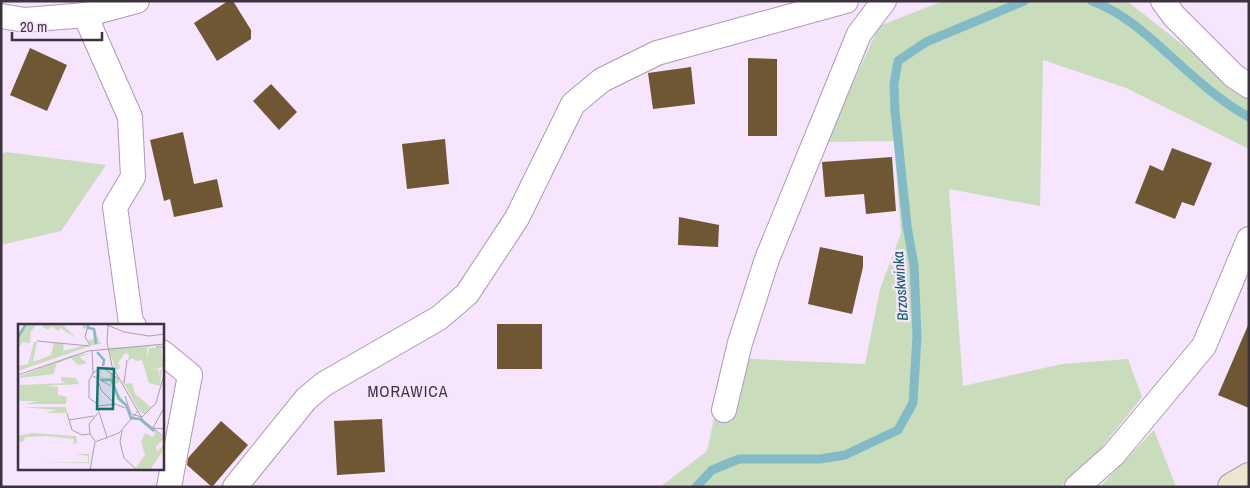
<svg xmlns="http://www.w3.org/2000/svg" width="1250" height="488" font-family="'Archivo Narrow',sans-serif">
<rect width="100%" height="100%" fill="#f6e5fd"/>
<g fill="#c9ddbc">
<polygon points="943,1 1127,1 1249,97 1249,149 1126,88 1043,60 1040,206 949,189 963,386 1062,364 1128,359 1142,397 1094,457 1060,487 660,487 707,451 727,358 865,364 880,289 901,233 894,141 826,142 879,26"/>
<polygon points="6,152 106,165 61,231 1,245 1,154"/>
<polygon points="1154,430 1176,487 1100,487"/>
</g>
<g fill="none" stroke-linecap="round" stroke-linejoin="round">
<g stroke="#82bbc6" stroke-width="9">
<path d="M1092 1C1125 13 1150 38 1176 61 1198 81 1223 103 1249 117"/>
<polyline points="696,487 712,470 739,459 820,459 845,455 898,430 913,403 917,336 914,265 907,226 895,111 894,84 898,61 926,42 1024,1"/>
</g>
</g>
<g fill="#705733">
<polygon points="228,1 233,1 251,30 251,39 217,61 194,23"/>
<polygon points="30,48 67,65 47,111 10,95"/>
<polygon points="748,58 777,59 777,136 748,136"/>
<polygon points="691,67 695,104 653,109 648,73"/>
<polygon points="271,84 297,112 279,130 253,101"/>
<polygon points="183,132 194,184 217,179 223,207 174,217 170,199 164,201 150,140"/>
<polygon points="445,139 449,184 407,189 402,144"/>
<polygon points="1172,148 1212,163 1194,206 1182,202 1175,219 1135,203 1150,165 1163,171"/>
<polygon points="892,157 896,211 866,214 864,194 825,197 822,162"/>
<polygon points="679,217 719,225 718,247 678,245"/>
<polygon points="820,247 863,256 863,267 852,314 808,304"/>
<polygon points="1249,323 1249,408 1218,395"/>
<rect x="497" y="324" width="45" height="45"/>
<polygon points="382,419 385,472 337,475 334,421"/>
<polygon points="221,421 248,445 212,487 187,465 188,458"/>
</g>
<g fill="none" stroke-linecap="round" stroke-linejoin="round">
<defs>
<g id="street">
<polyline points="1163,1 1174,16 1234,76 1249,86"/>
<polyline points="85,15 130,117 133,177 115,207 131,323 134,326"/>
<polyline points="1,16 25,20 85,15 137,1"/>
<polyline points="162,352 190,375 169,487"/>
<polyline points="724,410 740,343 767,259 859,34 884,1"/>
<polyline points="235,487 306,399 324,384 439,318 467,294 517,218 573,104 602,80 657,53 846,1"/>
<polyline points="1077,487 1113,455 1204,346 1249,239"/>
</g>
<polyline id="secondary" points="1232,487 1249,477"/>
</defs>
<use href="#street" stroke="#ae99b6" stroke-width="26"/>
<use href="#secondary" stroke="#ae99b6" stroke-width="30"/>
<use href="#street" stroke="#fff" stroke-width="24"/>
<use href="#secondary" stroke="#ede5cc" stroke-width="28"/>
</g>
<g text-anchor="middle" dominant-baseline="central" stroke-width="5" stroke-linejoin="round" paint-order="stroke">
<g font-size="15" font-style="italic" fill="#0a5c69" stroke="#f6e5fd">
<text transform="translate(900 286) rotate(-94)">Brzoskwinka</text>
</g>
<g font-size="16" letter-spacing="1" fill="#3c333f" stroke="#f6e5fd">
<text x="408" y="391">MORAWICA</text>
</g>
</g>
<g transform="translate(18 324)">
<rect width="146" height="146" fill="#f6e5fd"/>
<path d="M8 0H19L13 7 12 19 5 18 0 24V12ZM21 0H44L58 14 42 4 40 7 33 2 30 6ZM65 0 77 5 82 19H86L73 22 70 16 76 15V6L64 4ZM16 18H19L15 38 33 31 36 19H46L45 27 68 21 72 22 0 47V42L10 40ZM146 21 130 23 129 26V34L131 24H143L146 43 132 46 141 45 140 56 142 46 144 45 142 62 131 59 124 36 118 37 114 34 110 37 111 31 107 29 100 39 102 44 98 46 90 24ZM74 29 61 33 69 39 60 41 53 34 38 40 36 50 2 54V61L49 59 43 57V53L58 54 61 60 26 62 40 63V71L49 73 48 80H7L20 77H0V53L53 32ZM84 44 82 51 86 54H92V48L102 57 96 62 110 84 99 75 92 57 81 56 79 51ZM107 44 105 56 108 60 114 59 117 70 133 83 126 90 123 88 124 91 105 58V56ZM4 83H48L49 89H28L38 86ZM132 102 146 115 138 122 139 128 146 120V125L132 146H119L117 145 127 131 123 118 127 109 135 113 137 109ZM14 109 58 112 59 119 55 120 56 115 28 112 7 113 5 118 0 117V112ZM57 130H71V139H25L70 138V132Z" fill="#c9ddbc"/>
<path fill="none" stroke="#82bbc6" stroke-width="2.5" d="M70 0V4L76 5 78 20M0 13 8 0M79 28 86 36 85 42M83 56H94L101 75 108 81 113 94 122 95 136 107"/>
<path fill="none" stroke="#ac9eb1" stroke-width="1" d="M87 0 106 8 131 12 147 10M90 2 89 18 94 42 125 96 147 114M69 5 67 13 72 21M19 17 72 22M138 23H145L147 37M74 26 75 49M0 51 70 27 147 20M75 52 93 62M80 56 83 66 97 80 107 84M106 59 109 36M107 72 113 90 124 93M80 82 97 80M147 82 135 104 147 105M49 89 54 106 64 111 72 110 77 117M124 93 138 79 147 47M51 96 76 92M104 107 102 118 106 134 119 146M72 110 71 100 80 89M89 113 78 79 71 74V57L75 49 84 43 101 55M72 146 77 118 101 109 120 87"/>
<path fill="#0f766e" fill-opacity="0.15" stroke="#0f766e" stroke-width="2.5" d="M80 44 96 45 95 85H79Z"/>
<rect width="146" height="146" fill="none" stroke="#3c333f" stroke-width="2.5"/>
</g>
<rect width="1250" height="488" fill="none" stroke="#3c333f" stroke-width="5"/>
<path d="M12 32v8h90v-8" fill="none" stroke="#3c333f" stroke-width="2.5"/>
<text x="20" y="32" font-size="15" fill="#3c333f" stroke="#f6e5fd" stroke-width="4" paint-order="stroke">20 m</text>
</svg>
